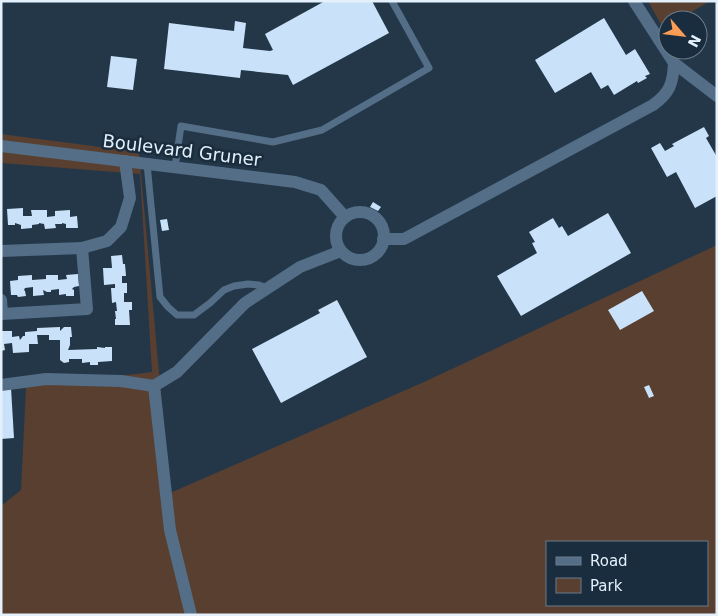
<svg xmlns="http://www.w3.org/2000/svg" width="718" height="616" font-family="'DejaVu Sans',sans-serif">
<rect width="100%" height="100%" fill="#233749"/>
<g fill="#583f2f" fill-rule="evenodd">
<polygon points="648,1 710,1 678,20 668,20 668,25 663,28"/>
<path d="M1 134 139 152 170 493 424 382 717 245V615H1V506L21 490 26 387 152 372 140 174 1 163ZM547 542H707V605H547Z"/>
</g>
<g fill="#c9e2f9">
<polygon points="325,1 372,1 389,33 293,85 288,75 241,70 240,78 164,69 169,23 234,31 235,21 246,23 243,48 270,51 273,50 265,34"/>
<polygon points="604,18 626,55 635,49 650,74 645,76 647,78 638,83 637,81 614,95 608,85 601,89 591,72 555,93 535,60"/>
<polygon points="111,56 137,59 133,90 107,87"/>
<polygon points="704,127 709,136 706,138 717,157 717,196 695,208 676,172 667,177 651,148 660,143 665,151 674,146 672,144"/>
<polygon points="373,202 381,207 378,211 370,207"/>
<polygon points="23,208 23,216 32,216 31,210 47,210 47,217 55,216 55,211 70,210 70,217 77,216 78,228 66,228 66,224 62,223 62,224 55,224 56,228 45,229 44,224 39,223 39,224 32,225 32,228 21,229 21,225 15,223 15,225 8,225 7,209"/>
<polygon points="608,213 631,253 521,316 497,276 537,253 532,243 535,242 529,232 553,218 559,228 562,226 568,236"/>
<polygon points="167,219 169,230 162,231 160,220"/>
<polygon points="122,255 123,264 125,264 126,276 122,276 122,283 127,283 127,293 124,293 124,302 132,302 132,310 129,310 130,325 115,325 115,319 116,319 115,311 117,311 116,302 112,303 111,288 115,288 115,284 104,285 103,268 112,268 111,256"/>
<polygon points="78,274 79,286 74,287 72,289 74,290 74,296 66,296 66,294 59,295 59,289 51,290 51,292 47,292 43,290 44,295 33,296 33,287 25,288 24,290 25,291 26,296 18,297 17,295 11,295 10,281 18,280 18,276 32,275 32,280 46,279 46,275 58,275 58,280 67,279 66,275"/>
<polygon points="642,291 654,311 620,330 608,310"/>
<polygon points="337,300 367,357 281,403 252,349 320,313 318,310"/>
<polygon points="60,327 60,331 64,327 71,327 72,337 70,337 70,345 68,350 97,349 97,347 105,348 105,347 112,347 112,361 98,362 98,365 90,365 90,362 82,363 82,359 69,359 69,362 64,363 60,360 60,340 49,340 49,335 37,335 38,344 29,344 29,352 13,353 12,343 4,344 5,350 1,351 1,331 12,331 12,337 19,336 20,340 23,336 25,336 25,332 37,331 37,328"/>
<polygon points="649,385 654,396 649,398 644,387"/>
<polygon points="11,388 14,438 1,439 1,390"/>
</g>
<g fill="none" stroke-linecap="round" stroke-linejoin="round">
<g stroke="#536e86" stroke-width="7">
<polyline points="147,164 160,297 168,307 177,315 194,315 210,303 224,290 234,286 248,284 259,285 267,288"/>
<polyline points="175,167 181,126 273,142 322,130 429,68 392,1"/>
</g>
<g stroke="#536e86" stroke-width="12">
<polyline points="634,1 674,63 717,96"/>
<polyline points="1,146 295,182 321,190 345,217"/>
<circle cx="360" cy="236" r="24"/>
<path d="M383 239H404L653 105C670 93 673 83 674 63"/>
<polyline points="82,248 107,241 121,227 130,198 125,161"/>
<polyline points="1,251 82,248 87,309 2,314 1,300"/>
<polyline points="1,385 46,379 121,381 154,386 177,372 245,303 300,267 341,251"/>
<polyline points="154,386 170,530 191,615"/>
</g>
</g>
<g text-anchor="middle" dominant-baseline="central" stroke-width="5" stroke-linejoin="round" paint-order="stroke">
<g font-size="18" fill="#e4f1fc" stroke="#192d3e">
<text transform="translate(182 150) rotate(7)">Boulevard Gruner</text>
</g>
</g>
<rect width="718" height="616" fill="none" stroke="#e4f1fc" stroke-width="5"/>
<rect x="546" y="541" width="162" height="65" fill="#192d3e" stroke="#6a7b8a"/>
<rect x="556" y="557" width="25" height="8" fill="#536e86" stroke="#6a7b8a"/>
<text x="590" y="566" font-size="15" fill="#e4f1fc">Road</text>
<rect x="556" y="578" width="25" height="15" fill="#583f2f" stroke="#6a7b8a"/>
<text x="590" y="591" font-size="15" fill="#e4f1fc">Park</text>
<g transform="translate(683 35) rotate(118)"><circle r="24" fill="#192d3e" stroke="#6a7b8a"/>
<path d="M0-4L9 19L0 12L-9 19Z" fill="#fd9d55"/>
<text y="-8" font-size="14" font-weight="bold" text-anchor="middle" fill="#e4f1fc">N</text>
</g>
</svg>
